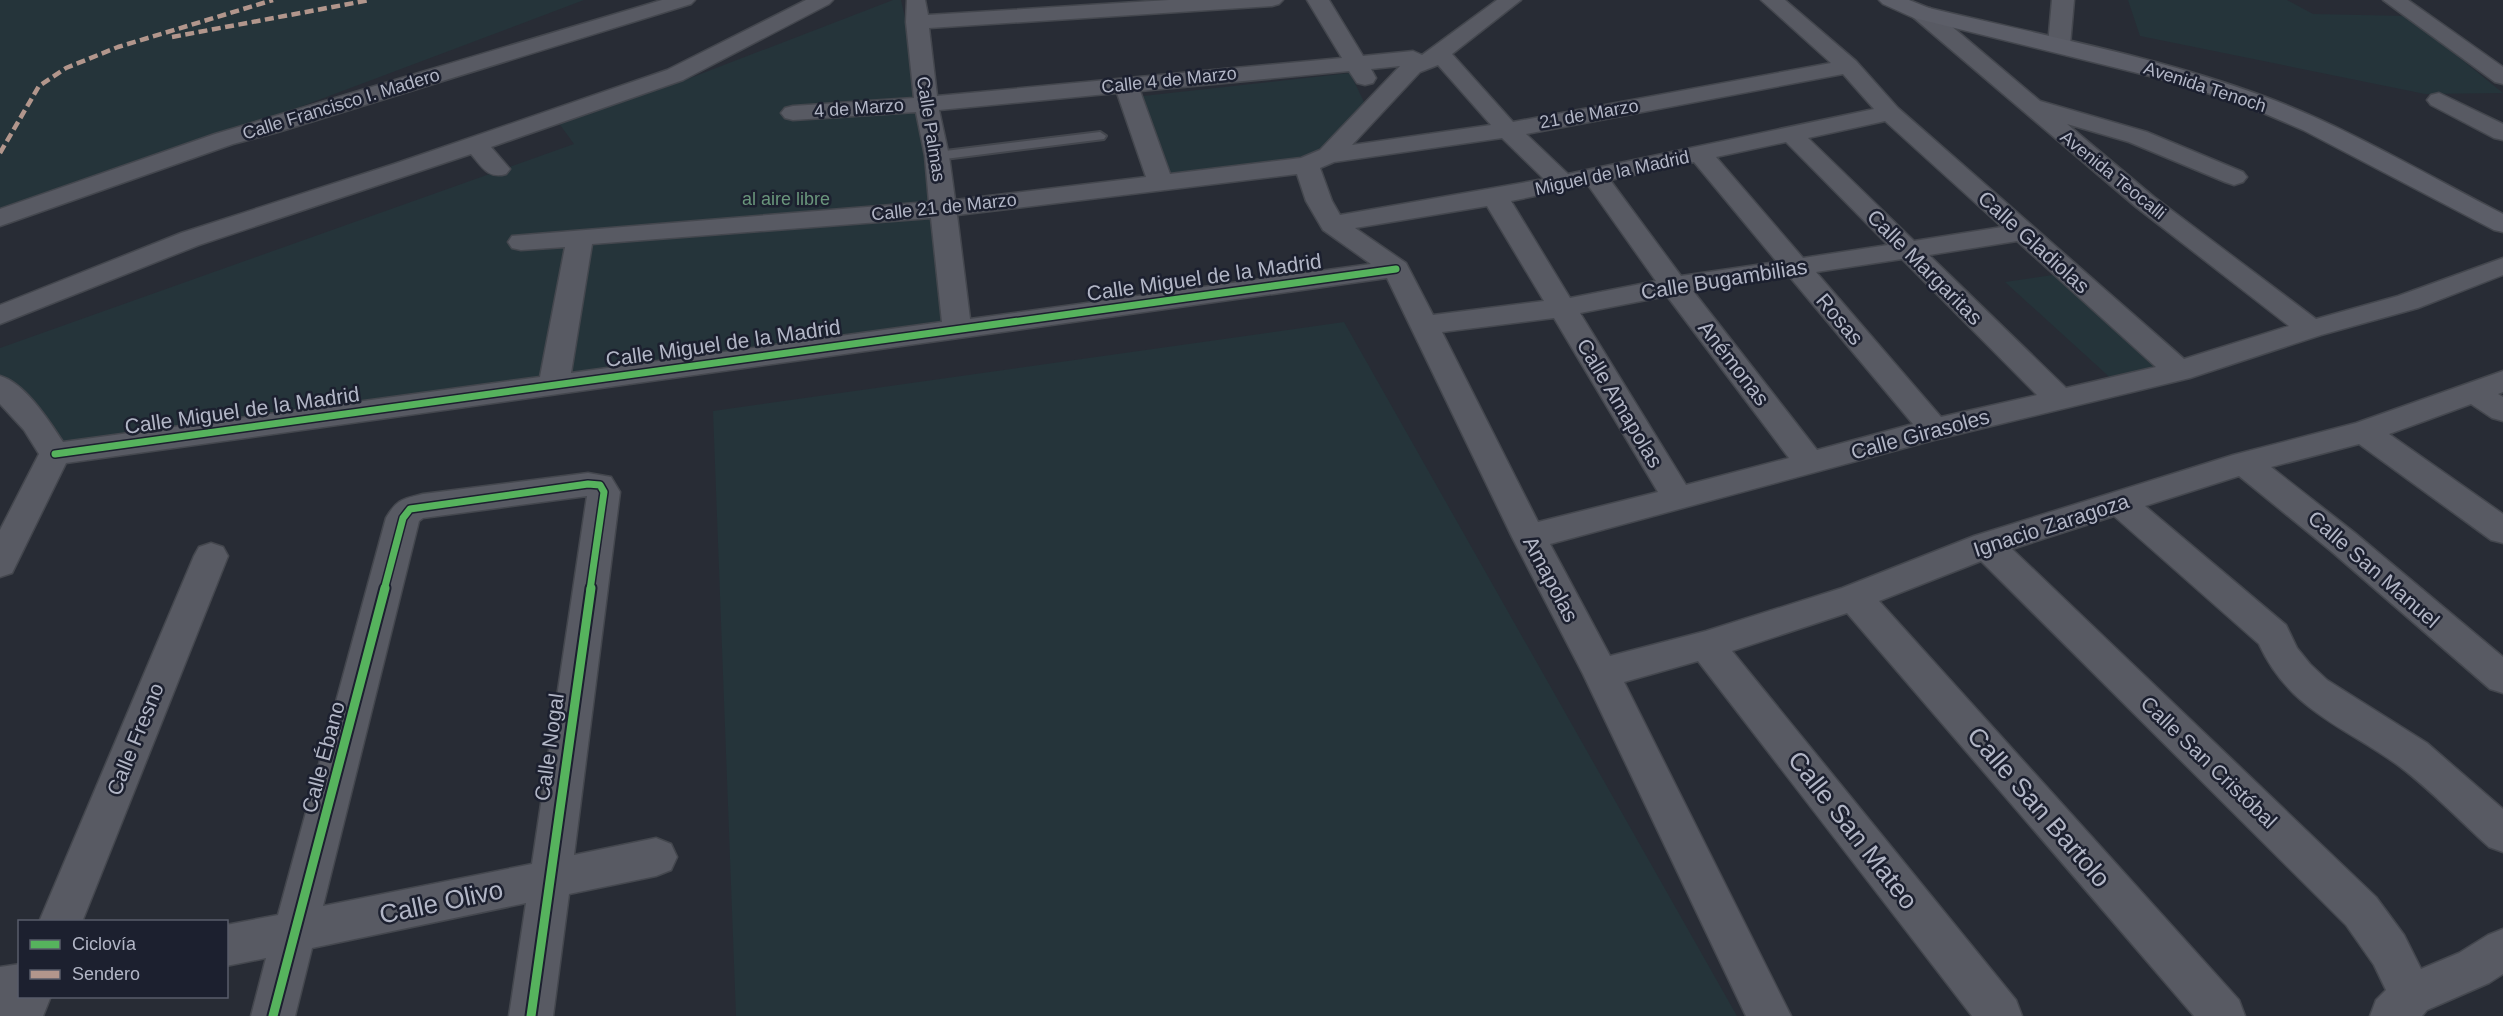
<svg xmlns="http://www.w3.org/2000/svg" width="2503" height="1016" font-family="Arial,sans-serif">
<rect width="100%" height="100%" fill="#282c35"/>
<g fill="#25343a">
<polygon points="0,0 584,0 0,220"/>
<polygon points="893,0 901,0 927,114 946,325 63,455 0,384 0,348 574,144 558,122 685,80"/>
<polygon points="2128,0 2287,0 2313,14 2408,16 2503,93 2425,94 2140,36"/>
<polygon points="1350,73 1366,106 1307,163 1161,182 1134,97"/>
<polygon points="2067,273 2175,369 2116,383 2005,282"/>
<polygon points="1344,322 1737,1016 736,1016 713,411"/>
</g>
<g fill="none" stroke-linecap="round" stroke-linejoin="round">
<defs>
<polygon id="lane" points="1100,132 1106,136 1104,139 937,160 931,156 937,152"/>
<g id="street">
<polygon points="662,0 695,0 691,4 278,132 233,144 0,226 0,209 215,134"/>
<path d="M806 0H833L829 4 683 80 491 147 510 169 506 174C488 179 482 167 471 154L199 245 0 324V305L181 233 394 164 667 70Z"/>
<path d="M907 0H925L928 15 1169 0H1283L1279 4 1272 6 929 28 937 96 1342 58 1307 0H1329L1363 56 1413 51 1422 55 1497 0H1521L1452 54 1513 122 1831 63 1761 0H1785L1856 61 1898 108 2184 359 2289 326 2136 207 1914 18 1911 13 1914 8 1922 7 1930 8 2040 101 2147 132 2243 172 2247 177 2243 182 2234 185 2225 182 2129 142 2067 124 2154 197 2316 319 2398 296 2503 258V275L2418 308 2321 335 2190 378 1934 440 1550 544 1610 656 1706 631 1842 588 1974 536 2233 455 2356 423 2503 371V392L2498 394 2503 397V421L2492 418 2471 404 2389 434 2503 514V543L2491 540 2359 444 2271 467 2355 533 2503 657V693L2490 689 2331 551 2239 476 2145 506 2286 625 2297 648 2310 664 2327 680 2427 743 2503 809V852L2489 847C2459 820 2431 790 2399 766 2344 726 2290 711 2259 644L2114 516 2012 549 2376 897 2404 935 2421 969 2459 953 2488 935 2503 929V974L2489 983 2427 1010 2422 1016H2370L2376 1000 2386 990 2374 965 2346 925 1981 561 1879 601 2239 1000 2245 1016H2194L1847 613 1732 651 2016 1000 2022 1016H1972L1698 661 1624 682 1791 1016H1746L1583 674 1512 537 1387 278 66 463 12 573 0 577V530L39 454 24 430 0 404V376C25 383 49 421 63 442L540 377 565 247 521 250 512 248 508 242 512 236 929 202 925 156 916 112 793 120 785 118 781 113 785 108 793 106 914 98 906 22ZM1438 65 1491 125 1352 145 1420 72ZM1400 66 1320 150 1301 158 1170 174 1140 91 1349 71 1357 83 1365 85 1373 83 1376 78 1371 69ZM1843 74 1874 109 1568 174 1526 134ZM1117 93 1146 177 955 200 949 156 939 110ZM1885 121 2002 227 1914 241 1808 138ZM1502 138 1544 179 1340 215 1332 201 1320 168 1334 162ZM1786 142 1888 245 1803 258 1716 157ZM1694 162 1777 262 1681 276 1610 180ZM1297 174 1306 201 1323 230 1371 264 970 319 957 215ZM1588 185 1656 281 1570 298 1511 201ZM1487 206 1544 301 1433 315 1406 263 1355 228ZM931 218 942 322 571 373 592 244ZM2017 241 2156 367 2066 388 1929 255ZM1902 259 2037 395 1941 417 1816 272ZM1789 276 1913 424 1817 450 1693 291ZM1667 296 1789 458 1686 485 1580 313ZM1554 318 1658 492 1538 522 1442 332Z"/>
<polygon points="2052,0 2074,0 2070,45 2067,50 2059,52 2051,50 2048,45"/>
<polygon points="2383,0 2408,0 2503,67 2503,84 2495,82"/>
<polygon points="2439,93 2503,124 2503,140 2494,138 2431,105 2427,100 2431,95"/>
<path d="M588 473 611 477 620 492 574 855 656 838 671 844 677 857 671 870 656 876 569 894 553 1016H509L526 903 312 948 295 1016H251L266 958 226 966V925L278 915 386 518C397 499 403 499 423 494ZM587 496 532 864 323 906 419 521 423 518Z"/>
<polygon points="211,543 223,547 228,556 82,922 39,922 194,556 199,547"/>
<polygon points="20,964 20,996 51,996 43,1016 0,1016 0,967"/>
</g>
<path id="secondary" d="M1879 0H1909L1929 8C2040 35 2155 56 2263 96 2345 126 2425 174 2503 214V232L2494 230 2303 130 2247 106 2174 82 1914 18 1883 4Z"/>
</defs>
<use href="#lane" stroke="#44474e" stroke-width="4"/>
<use href="#street" stroke="#44474e" stroke-width="3"/>
<use href="#secondary" stroke="#44474e" stroke-width="3"/>
<use href="#lane" fill="#585a63" fill-rule="evenodd"/>
<use href="#street" fill="#585a63" fill-rule="evenodd"/>
<use href="#secondary" fill="#5c5e68" fill-rule="evenodd"/>
<g stroke="#b2968c" stroke-width="4.5" stroke-dasharray="9 4.5" stroke-linecap="butt">
<polyline points="172,37 370,0"/>
<polyline points="0,153 39,86 66,68 118,47 273,0"/>
</g>
<defs>
<g id="cycleway-far1">
<polyline points="55,454 1396,269"/>
<polyline points="384,590 403,518 410,509 588,484 600,485 604,492 590,590"/>
</g>
<g id="cycleway">
<polyline points="273,1016 385,588"/>
<polyline points="531,1016 591,588"/>
</g>
</defs>
<use href="#cycleway-far1" stroke="#1c202f" stroke-width="10"/>
<use href="#cycleway" stroke="#1c202f" stroke-width="13"/>
<use href="#cycleway-far1" stroke="#56b35d" stroke-width="7"/>
<use href="#cycleway" stroke="#56b35d" stroke-width="9"/>
</g>
<g text-anchor="middle" dominant-baseline="central" stroke-width="5" stroke-linejoin="round" paint-order="stroke">
<g font-size="18" fill="#b2b6c6" stroke="#1c202f">
<text transform="translate(1169 80) rotate(-6)">Calle 4 de Marzo</text>
<text transform="translate(2205 87) rotate(18)">Avenida Tenoch</text>
<text transform="translate(341 104) rotate(-17)">Calle Francisco I. Madero</text>
<text transform="translate(859 108) rotate(-4)">4 de Marzo</text>
<text transform="translate(1589 114) rotate(-10)">21 de Marzo</text>
<text transform="translate(931 129) rotate(81)">Calle Palmas</text>
<text transform="translate(1612 173) rotate(-12)">Miguel de la Madrid</text>
<text transform="translate(2113 175) rotate(39)">Avenida Teocalli</text>
<text transform="translate(944 207) rotate(-6)">Calle 21 de Marzo</text>
</g>
<g font-size="18" fill="#6a967c" stroke="#1c202f">
<text x="786" y="199">al aire libre</text>
</g>
<g font-size="21" fill="#b2b6c6" stroke="#1c202f">
<text transform="translate(2034 242) rotate(42)">Calle Gladiolas</text>
<text transform="translate(1925 267) rotate(45)">Calle Margaritas</text>
<text transform="translate(1204 277) rotate(-8)">Calle Miguel de la Madrid</text>
<text transform="translate(1724 279) rotate(-9)">Calle Bugambilias</text>
<text transform="translate(1840 319) rotate(50)">Rosas</text>
<text transform="translate(723 343) rotate(-8)">Calle Miguel de la Madrid</text>
<text transform="translate(1734 363) rotate(52)">Anémonas</text>
<text transform="translate(1620 403) rotate(59)">Calle Amapolas</text>
<text transform="translate(242 410) rotate(-8)">Calle Miguel de la Madrid</text>
<text transform="translate(1920 434) rotate(-15)">Calle Girasoles</text>
<text transform="translate(2051 525) rotate(-18)">Ignacio Zaragoza</text>
<text transform="translate(2374 569) rotate(41)">Calle San Manuel</text>
<text transform="translate(1551 579) rotate(62)">Amapolas</text>
<text transform="translate(135 739) rotate(-68)">Calle Fresno</text>
<text transform="translate(549 747) rotate(-82)">Calle Nogal</text>
<text transform="translate(323 757) rotate(-75)">Calle Ébano</text>
<text transform="translate(2209 762) rotate(44)">Calle San Cristóbal</text>
</g>
<g font-size="26" fill="#b2b6c6" stroke="#1c202f">
<text transform="translate(2039 807) rotate(49)">Calle San Bartolo</text>
<text transform="translate(1853 830) rotate(52)">Calle San Mateo</text>
<text transform="translate(441 902) rotate(-12)">Calle Olivo</text>
</g>
</g>
<rect x="18" y="920" width="210" height="78" fill="#1c202f" stroke="#585c6b" stroke-width="1.5"/>
<rect x="30" y="940" width="30" height="9" fill="#56b35d" stroke="#585c6b" stroke-width="1.5"/>
<text x="72" y="950" font-size="18" fill="#b2b6c6">Ciclovía</text>
<rect x="30" y="970" width="30" height="9" fill="#b2968c" stroke="#585c6b" stroke-width="1.5"/>
<text x="72" y="980" font-size="18" fill="#b2b6c6">Sendero</text>
</svg>
